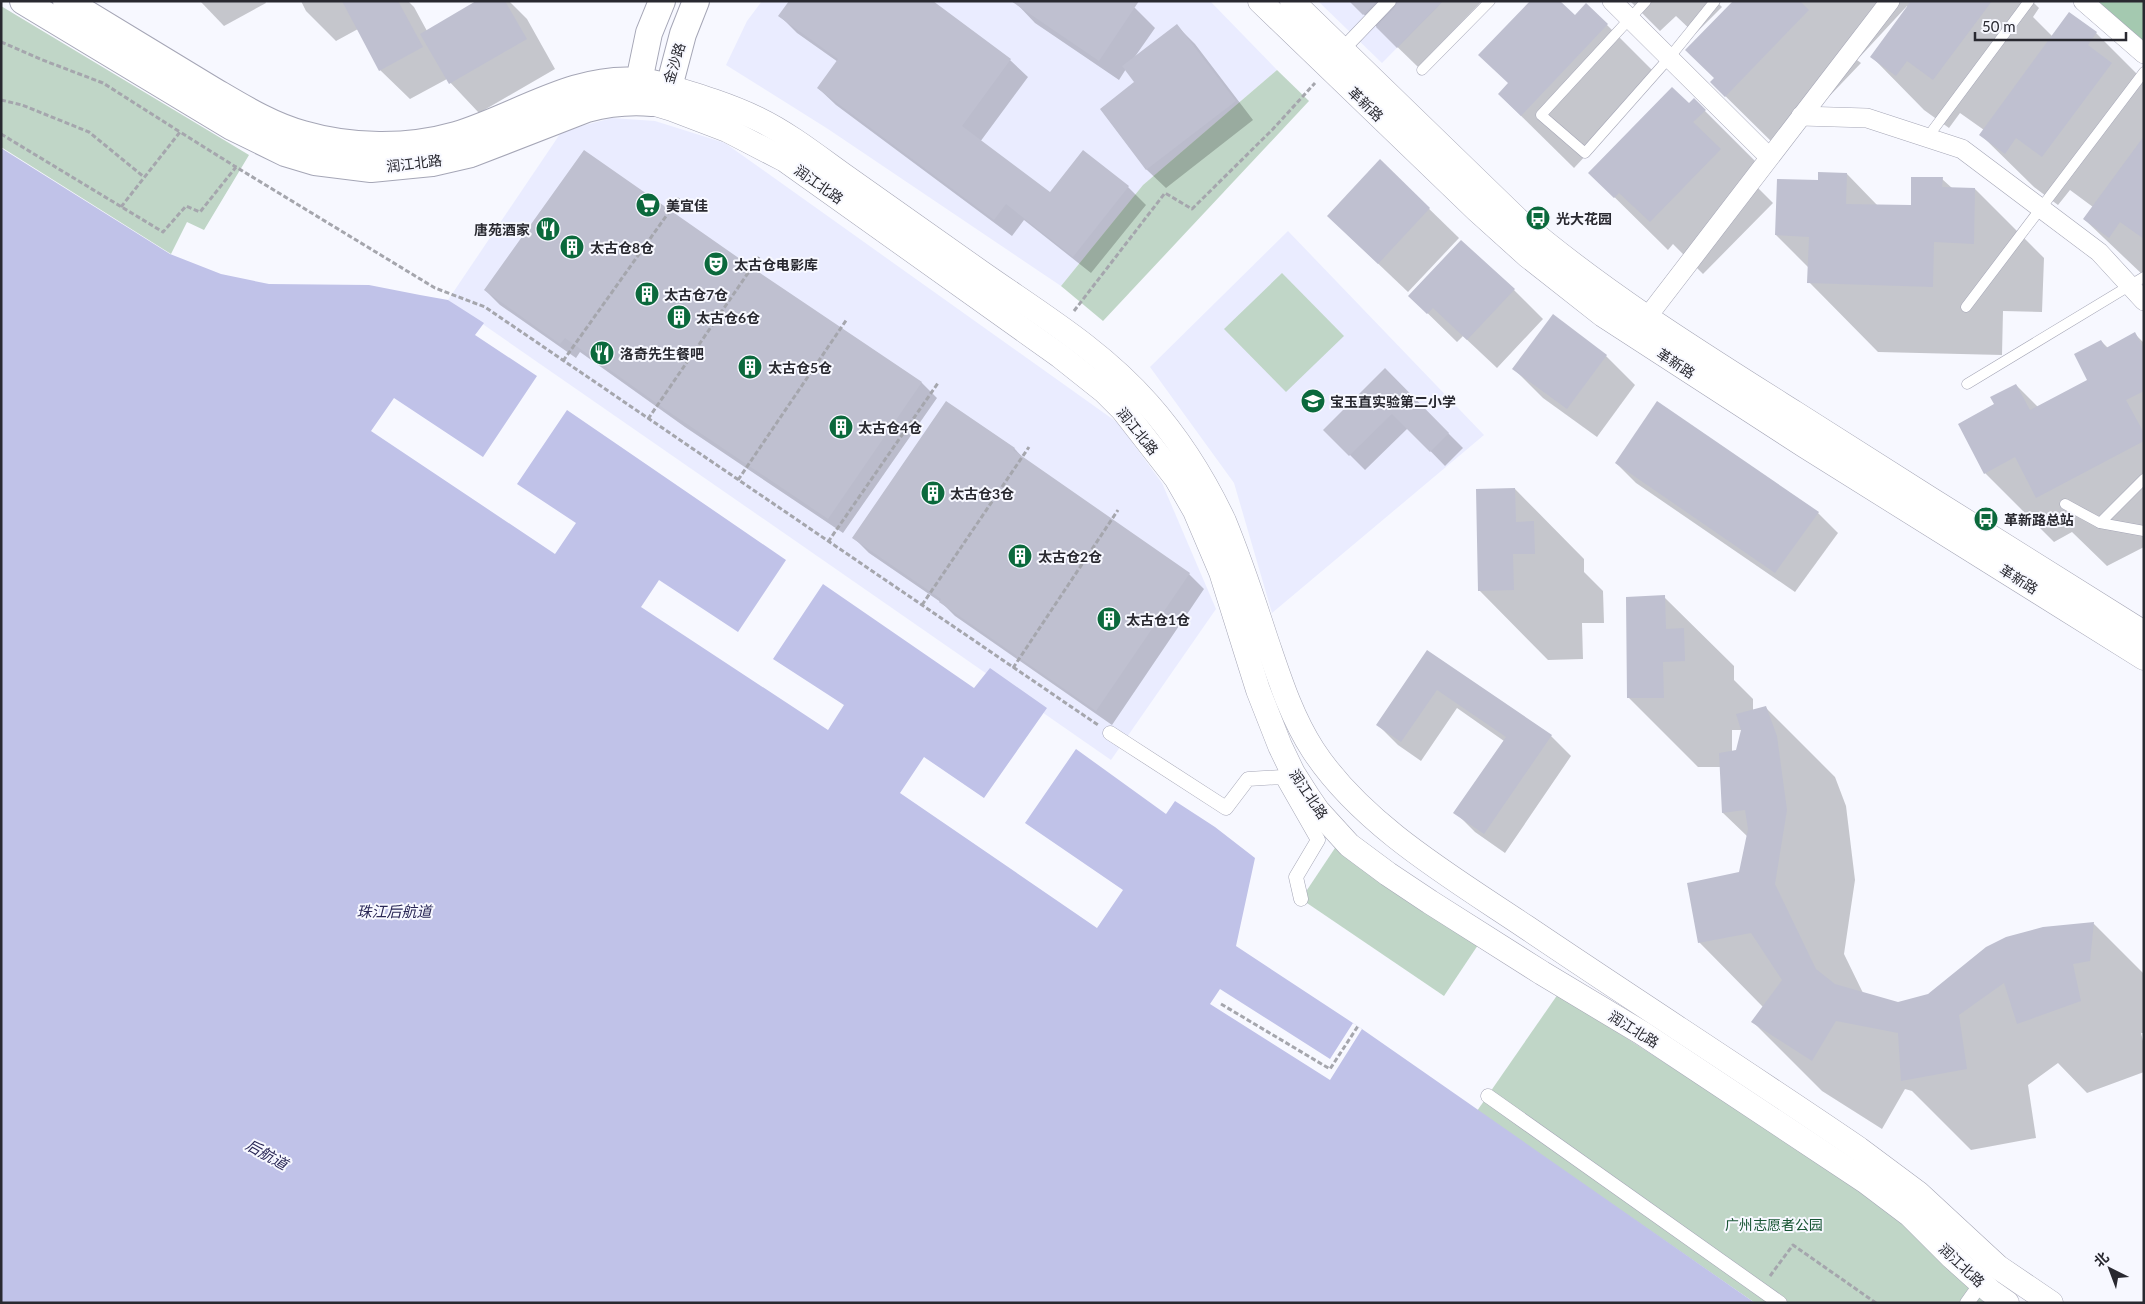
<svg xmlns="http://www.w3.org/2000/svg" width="2145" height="1304" font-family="Lato,'Noto Sans SC',sans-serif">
<rect width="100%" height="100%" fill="#f7f8ff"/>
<g fill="#eaecff">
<polygon points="762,1 1210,1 1277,70 1143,185 1061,286 828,129 726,65 747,21"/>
<polygon points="1318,1 1443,1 1382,63"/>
<polygon points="612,118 655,121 725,143 1118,423 1162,483 1216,609 1111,760 448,300 562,131"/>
<polygon points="1288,231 1484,435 1272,613 1234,483 1150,367"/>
</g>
<g fill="#c0d6c7">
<polygon points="1,6 249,155 204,230 187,222 171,254 1,147"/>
<polygon points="1277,70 1309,101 1103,321 1061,286 1143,185"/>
<polygon points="1282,273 1344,336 1286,392 1224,329"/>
<polygon points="1339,842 1480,942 1444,996 1301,899"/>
<polygon points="1558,994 1873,1197 1992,1303 1755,1303 1477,1111"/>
</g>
<polygon fill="#a4c9b0" points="2091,1 2144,1 2144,47"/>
<polygon fill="#c0c2e8" points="1,148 170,254 221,274 269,284 369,285 420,295 448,300 484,323 475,335 537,376 483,457 394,398 371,431 555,554 576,523 517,484 567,410 786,560 738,632 659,580 641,607 828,730 844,705 773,659 823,584 974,688 990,668 1047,708 984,798 924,757 900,793 1097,928 1123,890 1025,823 1076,749 1166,814 1175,801 1215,827 1255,858 1236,946 1362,1029 1755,1303 1,1303"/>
<polygon fill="#f7f8ff" points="1220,989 1330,1059 1353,1023 1362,1029 1330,1080 1210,1004"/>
<g fill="#0003" fill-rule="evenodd">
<polygon points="200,1 265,1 266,3 224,26"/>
<polygon points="301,1 408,1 414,7 427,31 478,1 509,1 527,19 555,69 479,113 447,79 410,99 380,70 358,29 336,41 306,11"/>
<polygon points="1125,1 1135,8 1155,28 1134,58 1177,26 1195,44 1253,120 1166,188 1147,170 1101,109 1136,82 1126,69 1119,80 1035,23 1016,3"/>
<polygon points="1350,1 1482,1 1418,67"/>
<polygon points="1630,1 1716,1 1722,7 1695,34 1676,16 1660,31"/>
<polygon points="1734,1 2032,1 2039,8 2033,17 2053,37 2096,33 2144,81 2144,276 2084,219 2093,207 2070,190 2058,205 2034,187 1981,135 1984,130 1960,113 1949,128 1924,110 1872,57 1908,7 1907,6 1857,60 1861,63 1779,149 1711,82 1715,79"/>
<polygon points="780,16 1010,60 1028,77 980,142 1050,194 1084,152 1128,187 1146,205 1091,273 1024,220 1012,236 836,105 818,88 838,62 797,33"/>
<polygon points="1575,17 1607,25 1659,77 1574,168 1499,94"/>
<polygon points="1694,100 1757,163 1745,175 1773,203 1703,274 1673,244 1668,250 1590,173"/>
<polygon points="1380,161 1459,238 1408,292 1328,216"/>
<polygon points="1847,174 1878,206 1912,207 1942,179 1952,188 1975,189 2044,258 2042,312 2003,311 2002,355 1878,352 1809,282 1809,268 1776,235 1819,182"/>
<polygon points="762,276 922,383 937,398 843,533 685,427 580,352 576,358 500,305 485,290"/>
<polygon points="1514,290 1543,319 1497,368 1463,336 1457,342 1410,296"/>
<polygon points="2135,334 2144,343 2144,547 2107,566 2072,532 2054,542 1985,473 1996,405 2016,385 2038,407 2089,380 2101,341 2108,348"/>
<polygon points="1606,356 1635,385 1597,437 1543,398 1514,369"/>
<polygon points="1385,370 1463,448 1445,466 1408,428 1365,470 1325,430"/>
<polygon points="1014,448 1027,462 1189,574 1204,589 1112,725 955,616 942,603 869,553 854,538"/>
<polygon points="1616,463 1818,513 1838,533 1795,592 1636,483"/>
<polygon points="1515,489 1584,559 1584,572 1603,591 1604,623 1582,623 1583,659 1548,660 1479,590"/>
<path d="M1664 597 1734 666V680L1753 699V711L1765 707 1835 777 1846 806 1855 880 1844 954 1863 993 1898 1003 1928 995 2043 928 2094 924 2144 974V1033H2141L2144 1045V1072L2087 1093 2058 1063 2028 1085 2036 1138 1971 1150 1912 1091 1905 1089 1882 1129 1822 1091 1753 1022 1763 1007 1699 942 1740 873 1748 837 1723 813 1721 767H1698L1629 698ZM1732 730H1742L1737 751 1732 752Z"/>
<polygon points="1428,652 1551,736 1571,756 1505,853 1475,832 1455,812 1504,741 1457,708 1421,761 1398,745 1378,725"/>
</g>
<g fill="#bfc0d0">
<polygon points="342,1 398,1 423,47 379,71"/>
<polygon points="476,1 505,1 527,39 449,84 420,34"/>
<polygon points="789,1 933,1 1011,59 962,126 1050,192 1083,150 1129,186 1073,257 1006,204 994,220 817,88 838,59 778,16"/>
<polygon points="1011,1 1139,1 1099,61"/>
<polygon points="1349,1 1377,1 1363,15"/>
<polygon points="1398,1 1443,1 1397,48 1376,27 1395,7"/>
<polygon points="1530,1 1560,1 1575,15 1586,3 1608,24 1521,116 1498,94 1508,83 1478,55"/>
<polygon points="1733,1 1800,1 1809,10 1725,97 1710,82 1714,78 1685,50"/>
<polygon points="1911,1 1992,1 1933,80 1907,61 1896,76 1870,57"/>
<polygon points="2069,12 2097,32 2088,45 2112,63 2042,157 2016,138 2005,154 1979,135"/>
<polygon points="1177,24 1236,101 1146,170 1100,109 1134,82 1122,66"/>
<polygon points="1672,87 1689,103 1694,98 1706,110 1693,122 1721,149 1650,222 1619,193 1614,198 1588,173"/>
<polygon points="2144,136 2144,239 2120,222 2109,238 2083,219"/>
<polygon points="584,150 763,275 922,382 828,519 669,412 565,338 560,344 484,290"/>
<polygon points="1380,159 1430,208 1378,264 1327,216"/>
<polygon points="1818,172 1847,173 1846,204 1911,205 1911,177 1943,177 1942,187 1975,188 1974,244 1934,242 1933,287 1807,283 1809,237 1775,235 1777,179 1818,180"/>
<polygon points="1461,240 1515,289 1467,340 1433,308 1427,314 1408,296"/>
<polygon points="1553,314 1607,355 1567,409 1512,369"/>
<polygon points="2135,332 2144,349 2144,391 2126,400 2144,433 2144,441 2036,498 2015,457 1984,474 1958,424 1994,404 1990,397 2016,384 2030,410 2087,380 2074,354 2101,340 2106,348"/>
<polygon points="1385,368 1449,433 1430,452 1392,414 1349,456 1323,430"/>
<polygon points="946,401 1015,448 1013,450 1190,573 1096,711 939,602 941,599 852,538"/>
<polygon points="1657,401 1819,512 1775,573 1615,463"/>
<polygon points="1515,488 1516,522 1534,521 1535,554 1513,554 1514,590 1478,591 1476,489"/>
<polygon points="1665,595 1666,629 1684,628 1685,661 1663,662 1664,698 1627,698 1626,597"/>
<polygon points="1427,650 1552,735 1484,834 1453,813 1506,737 1437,690 1401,742 1376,725"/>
<polygon points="1766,706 1777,736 1787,810 1775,884 1816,969 1835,984 1898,1002 1928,994 1986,947 2006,937 2043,927 2094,922 2090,961 2073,964 2081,1001 2017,1024 2004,983 1959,1015 1967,1069 1901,1081 1898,1033 1836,1021 1812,1061 1751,1022 1782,980 1751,933 1698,943 1687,883 1739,872 1748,829 1745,810 1722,813 1719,753 1736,750 1741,730 1736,714"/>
</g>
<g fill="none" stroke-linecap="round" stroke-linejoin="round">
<defs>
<g id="service">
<polyline points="1646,1 1541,115 1585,153 1669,58 1715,1"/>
<polyline points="1422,70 1490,1"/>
<polyline points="1927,138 2029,1"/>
<polyline points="1966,307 2144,72"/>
<polyline points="1967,384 2144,277"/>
<polyline points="2065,504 2100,523 2144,531"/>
<polyline points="2100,523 2144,479"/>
</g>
<g id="pedestrian">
<polyline points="1342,50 1389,1"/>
<polyline points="1110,733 1226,808 1248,779 1282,777 1318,840 1296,877 1301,899"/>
<polyline points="1488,1096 1780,1303"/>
<polyline points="1967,1303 1982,1282"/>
</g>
<g id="minor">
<polyline points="1612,1 1769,157"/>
<polyline points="2083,1 2144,54"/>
<polyline points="1801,116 1867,118 1962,149 2099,252 2144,301"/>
<polyline points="1638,329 1890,1"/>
</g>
<g id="tertiary">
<polyline points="1260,1 1477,210 1528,256 1603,315 1805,446 2144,658"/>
<path d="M1292 1 1519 221C1605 294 1700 353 1795 413 1911 487 2027 560 2144 633"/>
<path d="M669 87C699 96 729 105 758 119 789 134 818 157 846 177 890 208 935 240 979 271 1037 312 1100 349 1148 404 1179 439 1204 479 1224 521 1240 560 1253 599 1266 639 1279 677 1291 716 1313 750 1362 825 1453 878 1526 927 1637 1002 1749 1074 1859 1149L1918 1193 1998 1267 2051 1303"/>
<polyline points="652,103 672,109 727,130 785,160 1060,356 1104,391 1123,410 1176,478 1195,511 1221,572 1258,690 1280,746 1293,773 1307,795 1318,811 1349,845 1388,874 1430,902 1542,973 1642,1033 1865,1181 1910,1215 1951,1256 1990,1291 2007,1303"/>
</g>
<g id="secondary">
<path d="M23 1 232 127 285 153 315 162 371 169 432 163 471 154 587 109C609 103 629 101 652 103"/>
<path d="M66 1C114 30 163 60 211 89 240 106 270 125 303 134 351 148 407 149 456 135 516 117 574 75 639 81 649 82 659 85 669 87"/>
<polyline points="648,96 639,81 649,33 662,1"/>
<polyline points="656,99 669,87 683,34 696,1"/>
</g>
</defs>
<use href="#service" stroke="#a5a6b6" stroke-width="11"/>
<use href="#pedestrian" stroke="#a5a6b6" stroke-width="15"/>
<use href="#minor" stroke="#a5a6b6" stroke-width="20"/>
<use href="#tertiary" stroke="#a5a6b6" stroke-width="25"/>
<use href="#secondary" stroke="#a5a6b6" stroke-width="28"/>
<g stroke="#a5a6ad" stroke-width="3" stroke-dasharray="5 2.5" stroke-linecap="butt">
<polyline points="1,42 40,59 103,83 180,132"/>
<polyline points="1,100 22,105 89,132 144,177"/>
<polyline points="1,134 163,232 186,206 200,212 236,167 435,288 485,307 1098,725"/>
<polyline points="121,207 180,132 236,167"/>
<polyline points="1074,311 1165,193 1192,209 1273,129 1315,83"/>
<polyline points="563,361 679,198"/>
<polyline points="648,419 759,257"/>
<polyline points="738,480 847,319"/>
<polyline points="828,542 938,383"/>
<polyline points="922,605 1029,447"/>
<polyline points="1013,668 1118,510"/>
<polyline points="1221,1004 1330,1069 1358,1026"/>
<polyline points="1770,1276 1793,1245 1876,1303"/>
</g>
<use href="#service" stroke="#fff" stroke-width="10"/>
<use href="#pedestrian" stroke="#fff" stroke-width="14"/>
<use href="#minor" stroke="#fff" stroke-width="19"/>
<use href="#tertiary" stroke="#fff" stroke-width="24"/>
<use href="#secondary" stroke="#fff" stroke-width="26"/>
</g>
<defs>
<symbol id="supermarket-disc" viewBox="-11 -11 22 22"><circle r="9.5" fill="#0b693c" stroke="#f7f8ff"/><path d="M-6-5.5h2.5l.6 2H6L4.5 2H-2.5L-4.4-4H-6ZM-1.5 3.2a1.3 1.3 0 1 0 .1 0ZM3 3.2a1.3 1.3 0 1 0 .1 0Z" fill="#fff"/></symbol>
<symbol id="bus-disc" viewBox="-11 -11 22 22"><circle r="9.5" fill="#0b693c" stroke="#f7f8ff"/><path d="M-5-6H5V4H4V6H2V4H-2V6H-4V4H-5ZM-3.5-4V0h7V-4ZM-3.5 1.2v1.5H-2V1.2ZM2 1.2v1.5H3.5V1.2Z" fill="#fff"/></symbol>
<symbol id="restaurant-disc" viewBox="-11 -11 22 22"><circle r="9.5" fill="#0b693c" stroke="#f7f8ff"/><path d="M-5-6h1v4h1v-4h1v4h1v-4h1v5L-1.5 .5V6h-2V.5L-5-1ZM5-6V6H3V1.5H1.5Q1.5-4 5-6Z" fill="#fff"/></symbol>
<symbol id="building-disc" viewBox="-11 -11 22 22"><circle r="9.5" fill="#0b693c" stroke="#f7f8ff"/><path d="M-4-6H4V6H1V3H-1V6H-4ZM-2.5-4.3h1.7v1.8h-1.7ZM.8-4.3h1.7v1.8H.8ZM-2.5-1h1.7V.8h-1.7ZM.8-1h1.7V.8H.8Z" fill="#fff"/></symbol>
<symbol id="theatre-disc" viewBox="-11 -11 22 22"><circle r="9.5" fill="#0b693c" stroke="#f7f8ff"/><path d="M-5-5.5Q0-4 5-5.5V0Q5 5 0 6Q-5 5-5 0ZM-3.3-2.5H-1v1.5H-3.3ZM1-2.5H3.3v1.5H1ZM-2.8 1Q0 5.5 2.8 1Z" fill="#fff"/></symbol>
<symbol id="school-disc" viewBox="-11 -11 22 22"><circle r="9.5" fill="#0b693c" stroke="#f7f8ff"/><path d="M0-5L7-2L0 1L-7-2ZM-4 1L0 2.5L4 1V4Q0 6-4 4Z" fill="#fff"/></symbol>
</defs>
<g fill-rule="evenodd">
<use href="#supermarket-disc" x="634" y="191" width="28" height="28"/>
<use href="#bus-disc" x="1524" y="204" width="28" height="28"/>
<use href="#restaurant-disc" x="534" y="215" width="28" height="28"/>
<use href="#building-disc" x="558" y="233" width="28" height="28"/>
<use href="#theatre-disc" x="702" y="250" width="28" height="28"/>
<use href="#building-disc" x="633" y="280" width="28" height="28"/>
<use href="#building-disc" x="665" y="303" width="28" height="28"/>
<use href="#restaurant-disc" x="588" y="339" width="28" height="28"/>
<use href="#building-disc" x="736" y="353" width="28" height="28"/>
<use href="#school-disc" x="1299" y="387" width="28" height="28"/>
<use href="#building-disc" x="827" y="413" width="28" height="28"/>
<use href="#building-disc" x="919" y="479" width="28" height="28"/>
<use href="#bus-disc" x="1972" y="505" width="28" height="28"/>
<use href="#building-disc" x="1006" y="542" width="28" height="28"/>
<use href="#building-disc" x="1095" y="605" width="28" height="28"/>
</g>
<g text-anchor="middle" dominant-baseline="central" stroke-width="4" stroke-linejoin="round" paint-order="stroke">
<g font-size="14" fill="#292930" stroke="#f7f8ff">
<text transform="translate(674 63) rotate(-73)">金沙路</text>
<text transform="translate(1366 104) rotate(44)">革新路</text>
<text transform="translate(414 163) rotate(-7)">润江北路</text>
<text transform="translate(819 184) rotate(35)">润江北路</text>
<text transform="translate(1676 363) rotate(33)">革新路</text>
<text transform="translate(1138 431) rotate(51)">润江北路</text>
<text transform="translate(2019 579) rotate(32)">革新路</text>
<text transform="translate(1309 794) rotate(56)">润江北路</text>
<text transform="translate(1634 1029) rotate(32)">润江北路</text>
<text transform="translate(1962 1265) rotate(43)">润江北路</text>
</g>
<g font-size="14" font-weight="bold" fill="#292930" stroke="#f7f8ff" text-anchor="start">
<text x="666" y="205">美宜佳</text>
<text x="1556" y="218">光大花园</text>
<text x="530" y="229" text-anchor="end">唐苑酒家</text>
<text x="590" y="247">太古仓8仓</text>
<text x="734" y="264">太古仓电影库</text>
<text x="664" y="294">太古仓7仓</text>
<text x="696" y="317">太古仓6仓</text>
<text x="620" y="353">洛奇先生餐吧</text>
<text x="768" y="367">太古仓5仓</text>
<text x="1330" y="401">宝玉直实验第二小学</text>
<text x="858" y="427">太古仓4仓</text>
<text x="950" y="493">太古仓3仓</text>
<text x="2004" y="519">革新路总站</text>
<text x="1038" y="556">太古仓2仓</text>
<text x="1126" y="619">太古仓1仓</text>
</g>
<g font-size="14" fill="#185534" stroke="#f7f8ff">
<text x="1774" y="1224">广州志愿者公园</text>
</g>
<g font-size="15" font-style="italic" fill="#292655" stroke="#f7f8ff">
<text x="394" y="911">珠江后航道</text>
<text transform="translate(267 1154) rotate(29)">后航道</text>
</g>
</g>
<rect width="2145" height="1304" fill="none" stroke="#292930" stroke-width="5"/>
<g transform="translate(2110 1269) rotate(318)" stroke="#f7f8ff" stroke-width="4" paint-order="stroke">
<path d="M0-4L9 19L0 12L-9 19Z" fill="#292930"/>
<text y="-8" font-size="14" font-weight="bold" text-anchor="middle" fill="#292930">北</text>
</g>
<path d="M1975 32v8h151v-8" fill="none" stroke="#292930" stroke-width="2.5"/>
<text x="1982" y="32" font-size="15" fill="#292930" stroke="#f7f8ff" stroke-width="4" paint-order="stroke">50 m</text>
</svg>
